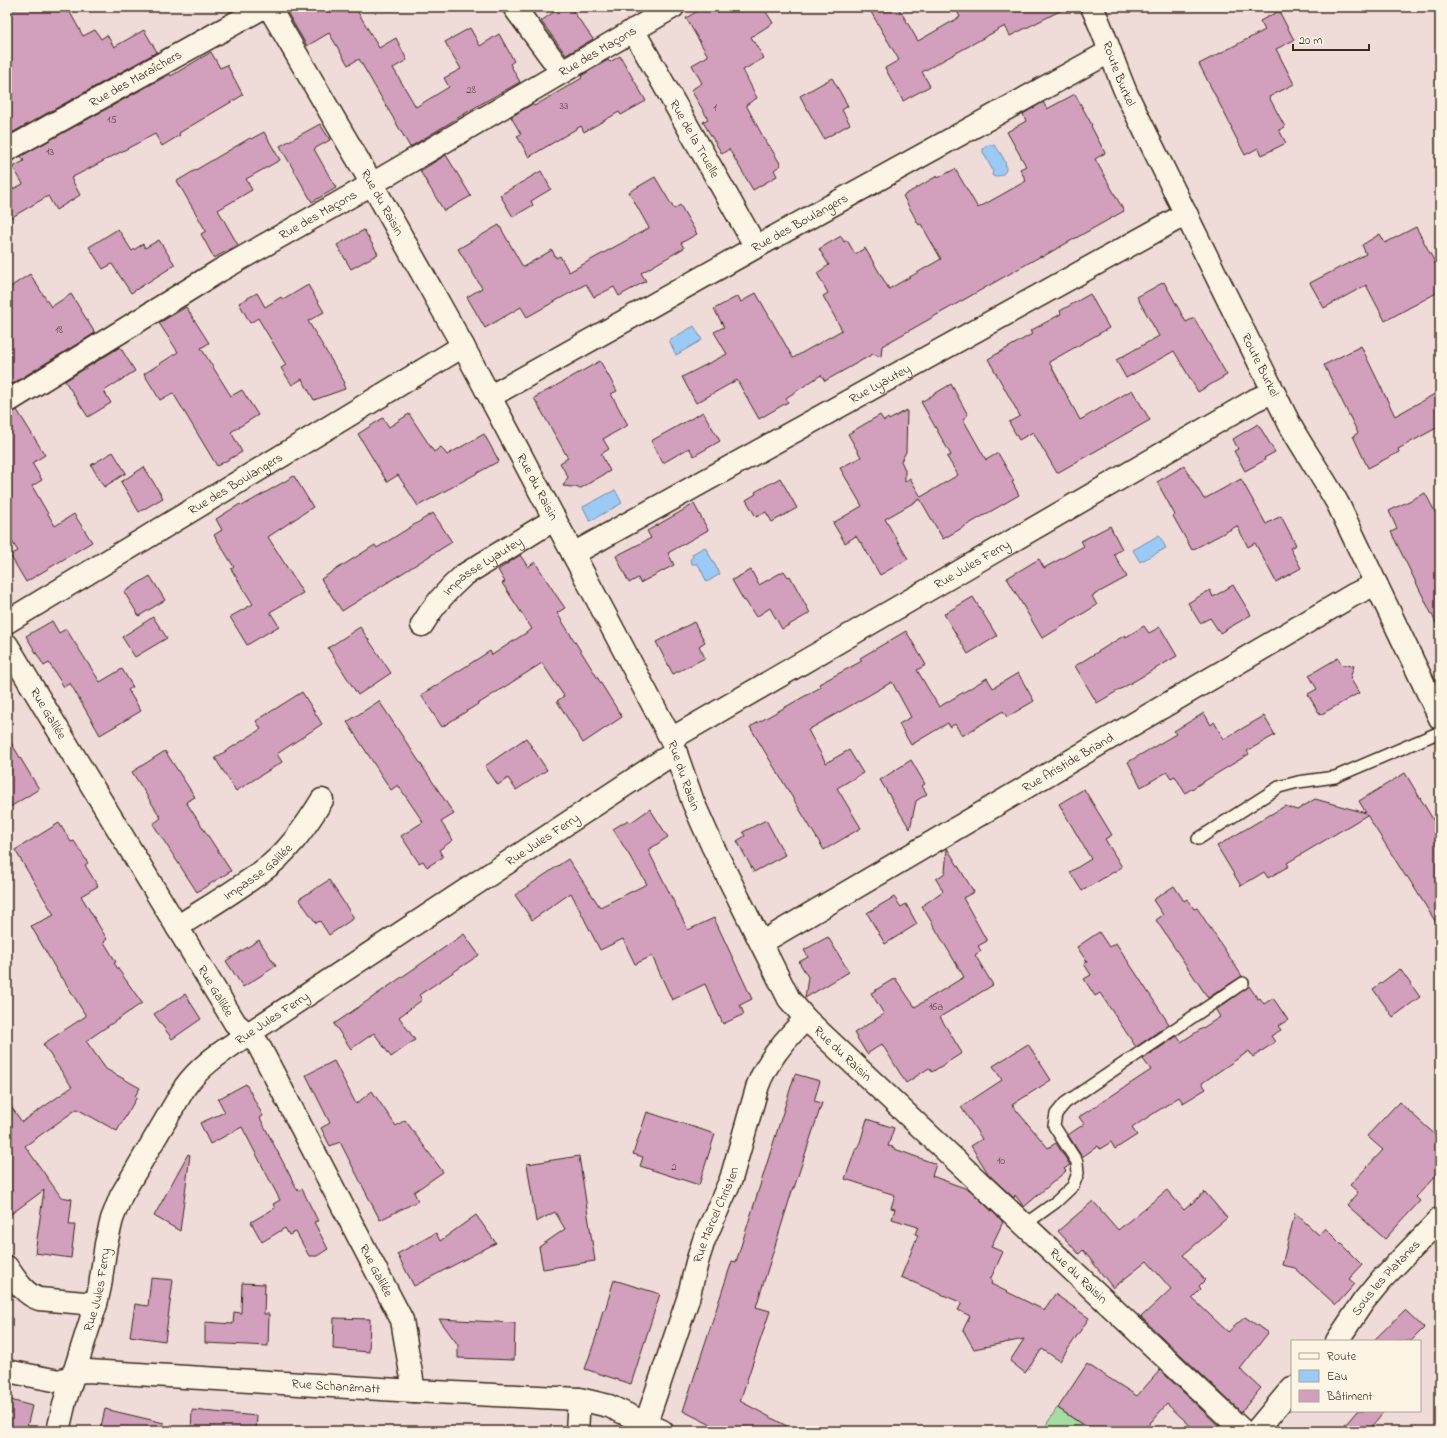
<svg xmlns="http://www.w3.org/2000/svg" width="1447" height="1438" font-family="'Indie Flower',sans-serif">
<rect width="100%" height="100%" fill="#efdcd9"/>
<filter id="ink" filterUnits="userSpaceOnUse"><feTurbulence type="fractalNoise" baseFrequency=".025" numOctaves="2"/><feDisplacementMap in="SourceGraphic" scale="8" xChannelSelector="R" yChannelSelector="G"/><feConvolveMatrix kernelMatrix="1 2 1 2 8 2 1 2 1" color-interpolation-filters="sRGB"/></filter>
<g filter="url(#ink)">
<polygon fill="#a5dea2" stroke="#708460" points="1057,1408 1092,1431 1042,1431"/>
<g fill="#9ccaf7" stroke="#758aa0">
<path d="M988 145H994C999 150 1012 168 1003 174 1000 177 998 175 994 177L992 175 993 171 983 152V149Z"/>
<polygon points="694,326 702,340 676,355 669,340"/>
<polygon points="615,490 622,503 590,521 583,507"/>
<polygon points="1159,535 1166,548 1140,562 1133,550"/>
<polygon points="705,547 720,574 707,582 698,564 692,564 690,560 693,556 692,554"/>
</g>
<g fill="#d2a0bd" stroke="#3b2a1e">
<polygon points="7,7 67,7 83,36 95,30 101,39 107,35 114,47 144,30 157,52 8,135 7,133"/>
<polygon points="284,7 355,7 379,48 396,38 407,60 393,68 416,107 449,87 444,78 461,69 445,42 470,28 480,46 499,34 514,61 510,64 520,82 479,105 410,147 359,59 348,65 329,33 307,46"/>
<polygon points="561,7 570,7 593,39 566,55 541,21"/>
<polygon points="704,7 763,7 773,23 751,37 764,58 743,70 757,98 746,105 768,146 769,145 781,165 774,170 777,176 753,190 729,149 722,154 703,122 708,119 691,90 702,83 692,65 708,56 686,18"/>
<polygon points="868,7 898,7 918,41 960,17 955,7 1068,7 1010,36 1005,26 922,72 930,86 903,101 885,68 899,60"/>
<polygon points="1279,11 1294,40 1276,49 1294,84 1269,97 1285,127 1279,130 1286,143 1262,155 1258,148 1245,155 1231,128 1232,128 1199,64 1265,30 1260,21"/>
<polygon points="211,52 220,68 227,65 243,95 179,133 180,135 162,146 155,134 71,178 80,195 56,210 48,196 7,220 7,192 23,184 13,167 24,161 21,156 170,74 171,76"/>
<polygon points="620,56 646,101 621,115 619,112 584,132 581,126 529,157 517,136 521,134 511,117 532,104 534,106 536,105 582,78 581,76 608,60 610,62"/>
<polygon points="832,78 848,106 842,110 850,124 824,139 800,96"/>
<polygon points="1075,94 1092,125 1091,126 1105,153 1095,159 1124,211 1042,257 1041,256 882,346 881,357 873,354 825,381 821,375 786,398 788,402 759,419 737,380 696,403 682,377 727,354 714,332 724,327 714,309 738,296 741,302 756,293 793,358 842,330 823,296 828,293 817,273 829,265 819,249 841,236 844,242 847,240 855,254 865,248 889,289 941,259 921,224 919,225 903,196 937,176 938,178 955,169 978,208 1026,181 1020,169 1026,166 1007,132 1026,121 1023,114 1043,102 1047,109"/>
<polygon points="320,124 330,140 314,149 336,188 312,202 280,146"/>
<polygon points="264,132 280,160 246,179 252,190 218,210 238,245 214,258 201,234 206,231 177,181 250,138 251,139"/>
<polygon points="446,155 471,196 444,211 420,171"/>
<polygon points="541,171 551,189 531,201 533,205 513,217 500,195"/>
<polygon points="655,177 674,209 680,205 697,234 681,243 684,248 641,273 646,281 619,296 614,287 594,297 586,284 527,317 521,307 485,328 467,297 482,288 458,249 499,225 523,267 552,250 556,258 560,256 569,272 649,228 629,192"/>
<polygon points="1416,227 1440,272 1440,291 1385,321 1366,285 1324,308 1310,283 1366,254 1362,245 1380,234 1385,243"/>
<polygon points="118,229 132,251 143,244 145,248 159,240 175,265 131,293 112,264 103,269 89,247"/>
<polygon points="364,230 378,254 351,269 337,245"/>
<polygon points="30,274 51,307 71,294 95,333 7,387 7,289"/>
<polygon points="1164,282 1186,322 1194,318 1227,375 1198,392 1174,351 1126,378 1116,360 1159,336 1137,297"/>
<polygon points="308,285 324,312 308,321 345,383 343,384 345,389 314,400 302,379 292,385 281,368 286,365 258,318 250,323 239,303 257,293 265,307 281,297 283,300"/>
<polygon points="1090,294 1109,328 1049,362 1080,420 1132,390 1150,420 1057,473 1033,432 1019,440 1009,422 1020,416 988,359 1032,334 1030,331 1061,314 1060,311"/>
<polygon points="186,307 209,343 201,348 231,396 242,390 258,415 231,432 242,452 217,466 173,393 160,400 144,374 178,352 159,323"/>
<polygon points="1361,346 1395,416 1440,391 1440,426 1398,449 1399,452 1368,468 1353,436 1358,433 1324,365"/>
<polygon points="120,347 135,371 104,391 111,403 88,417 65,381"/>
<polygon points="600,361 617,391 611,394 628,425 603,439 609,449 601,454 610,471 581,488 563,486 568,477 560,463 568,458 534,398"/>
<polygon points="951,384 968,415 963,419 986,460 998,453 1014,481 1012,482 1019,495 943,539 920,499 885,519 908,559 880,575 861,542 860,543 856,536 845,543 833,523 862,506 840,468 861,457 848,434 880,415 884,421 888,418 889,420 907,410 906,452 901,461 905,470 905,482 910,478 921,497 958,475 947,457 951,455 921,402"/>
<polygon points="17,410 45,455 32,463 42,480 32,486 55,526 74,514 92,542 26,582 10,555 18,551 7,534 7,414"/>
<polygon points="703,412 720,441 694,456 689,448 663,463 651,441"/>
<polygon points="409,414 434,452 441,447 447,455 484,434 499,461 418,506 398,475 387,482 358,434 383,418 389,427"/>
<polygon points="1258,424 1275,452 1264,458 1265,460 1245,471 1234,451 1238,449 1233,439"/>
<polygon points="113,452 126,473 104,487 91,465"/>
<polygon points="1184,466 1204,499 1241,479 1266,524 1281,516 1296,545 1290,548 1301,568 1276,582 1255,543 1248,547 1237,526 1192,550 1173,516 1175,515 1157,482"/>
<polygon points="144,467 163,498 139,512 121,482"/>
<polygon points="294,476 313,507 268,537 303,593 270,612 279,626 247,645 230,617 253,604 231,569 234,567 214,535 222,530 216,519 240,504 242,506"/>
<polygon points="780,478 797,508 772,522 766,512 756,517 746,500 756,494 755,492"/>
<polygon points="1425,493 1440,521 1440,631 1391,532 1397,529 1389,511"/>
<polygon points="694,504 708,530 668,553 674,565 640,583 638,578 629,583 616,556 651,538 647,531"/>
<polygon points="433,513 452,542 342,611 321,579 375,545 377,548"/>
<polygon points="1110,526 1122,549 1114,554 1127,577 1092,596 1097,605 1043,638 1042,638 1007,578 1039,559 1044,568 1084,546 1081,541"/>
<polygon points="520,555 528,567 535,562 556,595 565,608 557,613 622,717 583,743 557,701 564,696 542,663 442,727 421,695 490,651 492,655 532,629 502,583 505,582 498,570"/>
<polygon points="751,570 759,585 784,571 788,577 790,576 810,613 782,629 770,608 756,617 745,600 744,601 732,580"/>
<polygon points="150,576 165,600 139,616 124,592"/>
<polygon points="1233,585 1251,615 1220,633 1210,618 1200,623 1188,603 1210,590 1213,597"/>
<polygon points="973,597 997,636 968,654 944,614"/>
<polygon points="153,617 167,638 135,657 122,637"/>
<polygon points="52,621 59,633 66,629 100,682 122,669 133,687 128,690 141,711 100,735 70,683 64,687 49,663 44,666 26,636"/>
<polygon points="694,622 705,642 699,646 705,658 673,674 656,642"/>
<polygon points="1144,626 1149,633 1160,627 1177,656 1097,703 1075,666 1125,635 1126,637"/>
<polygon points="360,627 391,673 358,695 328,648"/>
<polygon points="906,631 926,665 917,670 939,707 987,678 993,688 1018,673 1034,701 1007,717 1003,711 962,736 955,724 950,727 948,723 911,745 899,724 911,717 892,682 808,730 826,763 849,750 863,773 837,788 861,828 824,850 750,727 821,687 819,684 862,661 860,658"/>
<polygon points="1338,658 1342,665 1354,666 1350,678 1359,693 1320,715 1308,694 1317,689 1309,675"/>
<polygon points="302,692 322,724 277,754 282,762 236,791 215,758 261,729 256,721"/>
<polygon points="379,701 454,814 441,822 453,840 439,850 443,857 427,867 423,861 419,863 401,836 423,822 398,785 391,790 347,722"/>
<polygon points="1204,713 1211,725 1214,722 1224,739 1264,716 1275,735 1247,751 1249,754 1185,793 1175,776 1171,778 1167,772 1141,787 1128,762 1176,734 1174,731"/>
<polygon points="7,736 39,789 7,809"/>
<polygon points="526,738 547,770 516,790 508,778 498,785 485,766"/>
<polygon points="165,751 195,797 186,802 231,871 197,892 153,824 161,818 132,772"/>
<polygon points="911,760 925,784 922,786 927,794 916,801 910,829 880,780"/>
<polygon points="1405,773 1440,831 1440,929 1407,876 1406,877 1367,815 1287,863 1289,866 1268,878 1264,872 1241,886 1217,846 1285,806 1297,810 1315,799 1366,813 1359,801"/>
<polygon points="1084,789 1112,835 1105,839 1122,867 1082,891 1070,872 1091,859 1059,804"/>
<polygon points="650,809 668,837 648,850 688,930 714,918 752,999 740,1005 744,1014 723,1024 705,984 672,1000 652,956 635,964 623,939 600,950 571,893 532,920 515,895 568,859 600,907 647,884 613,829 628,820 630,823"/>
<polygon points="766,820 785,855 754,872 737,841 745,836 743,832"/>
<polygon points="59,823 71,842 74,841 88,863 85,865 98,886 81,896 107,939 104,942 116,962 114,963 142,1003 86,1041 106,1069 140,1088 135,1096 137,1097 117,1131 77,1109 25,1146 61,1197 72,1199 69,1225 75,1225 71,1258 35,1253 44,1190 7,1217 7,1101 22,1122 72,1087 43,1044 86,1016 62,977 61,978 31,926 54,915 15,850"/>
<polygon points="947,848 974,892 963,898 987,941 978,946 981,951 975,955 993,985 940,1017 962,1053 932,1072 929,1068 906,1083 882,1044 867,1054 854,1033 884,1014 871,993 895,978 915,1007 964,977 922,906 943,891 936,879 945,873"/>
<polygon points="329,880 354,918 329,935 320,921 316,923 299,899"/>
<polygon points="1174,886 1184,901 1187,899 1194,909 1197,908 1242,976 1208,998 1156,920 1163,915 1153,900"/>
<polygon points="894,897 901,907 906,904 917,924 885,944 867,913"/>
<polygon points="1099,932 1109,947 1116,943 1169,1024 1136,1047 1100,993 1095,996 1084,979 1091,975 1084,964 1087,962 1077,947"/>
<polygon points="464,934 479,955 419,995 422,1000 399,1017 415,1040 391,1057 374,1033 351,1049 334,1024"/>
<polygon points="828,937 849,972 805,998 808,977 799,962 808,957 804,950"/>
<polygon points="259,940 276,966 243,987 226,961"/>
<polygon points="1400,969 1420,997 1393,1017 1373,989"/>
<polygon points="1249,986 1258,999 1260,998 1264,1004 1273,998 1288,1020 1278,1026 1281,1030 1271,1036 1275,1042 1253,1057 1249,1051 1202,1083 1206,1089 1183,1103 1179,1097 1142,1121 1132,1128 1137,1135 1115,1149 1111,1142 1100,1149 1098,1146 1082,1157 1068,1135 1084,1124 1079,1117 1151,1070 1143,1059 1177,1036 1181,1042 1220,1017 1216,1010"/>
<polygon points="185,994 201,1019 172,1039 154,1014"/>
<polygon points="1028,1044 1051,1080 1012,1105 1048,1148 1056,1143 1070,1165 1064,1169 1066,1171 1024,1207 1015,1195 1014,1198 989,1175 971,1146 982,1139 961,1107 1002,1080 993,1066"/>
<polygon points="334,1061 356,1104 372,1091 396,1126 405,1120 443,1172 414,1192 418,1201 380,1220 340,1142 330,1146 321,1128 330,1123 306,1075"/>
<polygon points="795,1074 820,1081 814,1101 822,1103 794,1188 793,1188 756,1307 770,1311 740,1401 796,1431 723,1431 683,1411 732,1261 736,1262"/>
<polygon points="246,1084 263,1116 260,1118 298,1191 302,1189 318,1221 314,1222 328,1249 317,1256 309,1256 296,1232 289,1235 285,1228 262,1242 251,1222 275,1208 273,1204 280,1200 242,1127 210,1144 200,1123 225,1112 218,1099"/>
<polygon points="1399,1102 1440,1139 1440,1171 1416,1197 1420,1201 1385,1239 1347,1205 1358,1192 1350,1185 1383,1150 1367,1136"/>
<polygon points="647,1112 715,1134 699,1185 640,1166 643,1157 633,1154"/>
<polygon points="867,1119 894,1128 888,1146 893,1147 892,1148 936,1164 932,1176 970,1190 1003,1222 991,1247 1003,1252 990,1280 992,1281 991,1284 1044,1310 1055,1294 1089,1318 1060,1361 1042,1349 1025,1373 1010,1361 1024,1339 974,1349 963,1330 970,1316 958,1310 962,1303 901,1277 918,1235 915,1234 918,1227 892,1219 895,1209 891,1208 895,1195 845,1179 856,1148 858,1149"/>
<polygon points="188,1154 190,1155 180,1231 154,1216"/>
<polygon points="579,1156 595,1261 543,1269 539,1247 565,1229 555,1212 536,1222 527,1164"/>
<polygon points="1167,1190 1184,1210 1205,1192 1227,1218 1183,1255 1205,1280 1199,1286 1201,1289 1192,1298 1228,1332 1245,1317 1268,1333 1240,1369 1261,1388 1241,1412 1141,1317 1171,1289 1147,1261 1113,1288 1083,1250 1079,1254 1058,1231 1093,1201 1118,1230"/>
<polygon points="1295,1213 1319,1235 1325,1228 1362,1265 1349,1279 1355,1284 1336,1305 1295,1268 1282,1265"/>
<polygon points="476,1215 496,1243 414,1286 397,1254 436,1233 440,1241"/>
<polygon points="151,1278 173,1280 165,1341 130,1336 135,1304 148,1306"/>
<polygon points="614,1280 660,1294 631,1384 585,1369 597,1334 603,1310 605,1310"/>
<polygon points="242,1283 265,1284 264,1314 269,1314 268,1346 205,1343 205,1322 233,1324 234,1312 241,1313"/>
<polygon points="1405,1310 1424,1328 1411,1341 1373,1341"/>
<polygon points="334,1318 370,1319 369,1352 333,1349"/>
<polygon points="439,1319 515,1323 514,1360 458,1358 458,1345"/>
<polygon points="1087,1364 1137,1396 1160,1370 1224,1431 1196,1431 1167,1404 1143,1431 1092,1431 1058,1408"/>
<polygon points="7,1399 32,1406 26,1431 7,1431"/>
<polygon points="105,1409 164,1423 163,1431 100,1431"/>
<polygon points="192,1410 257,1416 256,1431 191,1431"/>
<polygon points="1357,1411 1384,1411 1368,1431 1340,1431"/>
</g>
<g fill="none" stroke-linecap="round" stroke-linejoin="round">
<defs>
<g id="service">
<polyline points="1198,839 1279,787 1298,782 1335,777 1440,732"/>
<polyline points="1024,1225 1056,1202 1073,1186 1078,1173 1077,1162 1054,1126 1056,1114 1065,1103 1243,983"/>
</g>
<g id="minor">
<path id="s1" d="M269 7 372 184 463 346 671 739 693 802 712 845 789 999 806 1019 1243 1431"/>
<polyline points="514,7 562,72"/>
<path id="s2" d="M1092 7C1106 36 1114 66 1127 95L1290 425C1305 452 1323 477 1338 504L1440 718"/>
<path id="s3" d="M633 30 756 247"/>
<path id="s4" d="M7 150 264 7"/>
<path id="s5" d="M491 396 756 247 1109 52"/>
<path id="s6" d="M7 402 219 271 372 184 673 7"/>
<path id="s7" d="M573 554 1175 220 1187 215"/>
<path id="s8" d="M7 622 463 346"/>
<path id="s9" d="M422 625C433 606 447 590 464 575L555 519"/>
<path id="s10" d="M7 645 235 1023 258 1044 402 1320 414 1391"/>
<path id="s11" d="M671 739 1255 400 1273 392"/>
<path id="s12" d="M177 927C205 909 234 892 261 872 287 854 306 826 322 800"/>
<path id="s13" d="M761 943 1353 595 1376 584"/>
<path d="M7 1267C16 1280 24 1294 39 1299L96 1304"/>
<path id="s14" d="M1337 1341 1363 1302 1381 1280 1440 1219"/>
<path id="s15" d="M7 1371 59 1381 68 1378 75 1372 88 1371 414 1391 579 1399 609 1406 662 1431"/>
<path id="s16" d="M646 1423 688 1299 697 1262 704 1240 731 1179 758 1085C768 1059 786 1038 806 1019"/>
<path id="s17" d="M58 1431 65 1401 96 1304 100 1286 106 1244 112 1219 121 1196 185 1087C201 1064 225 1050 248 1034L663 760 676 753"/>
<polyline points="577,1431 579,1399"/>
<polyline points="1256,1431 1292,1388"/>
</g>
</defs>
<use href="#service" stroke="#3b2a1e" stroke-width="14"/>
<use href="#minor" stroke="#3b2a1e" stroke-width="25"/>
<use href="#service" stroke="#fcf5e5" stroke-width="11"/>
<use href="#minor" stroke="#fcf5e5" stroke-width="22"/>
</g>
</g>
<g text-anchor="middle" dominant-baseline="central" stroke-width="4" stroke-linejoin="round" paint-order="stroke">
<g font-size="11" fill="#614846">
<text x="471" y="90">28</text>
<text x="564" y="106">33</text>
<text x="715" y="108">1</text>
<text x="112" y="120">15</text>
<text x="50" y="152">13</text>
<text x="59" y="330">18</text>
<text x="936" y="1007">16a</text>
<text x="1001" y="1161">10</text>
<text x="674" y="1167">2</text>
</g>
<g font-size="13" fill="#3b2a1e" stroke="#fcf5e5">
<text stroke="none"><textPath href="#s6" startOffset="687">Rue des Maçons</textPath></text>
<text stroke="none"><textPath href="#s2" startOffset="72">Route Burkel</textPath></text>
<text stroke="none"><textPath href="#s4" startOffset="147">Rue des Maraîchers</textPath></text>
<text stroke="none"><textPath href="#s3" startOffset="125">Rue de la Truelle</textPath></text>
<text stroke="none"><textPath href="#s1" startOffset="226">Rue du Raisin</textPath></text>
<text stroke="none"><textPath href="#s6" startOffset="363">Rue des Maçons</textPath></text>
<text stroke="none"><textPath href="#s5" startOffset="354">Rue des Boulangers</textPath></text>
<text stroke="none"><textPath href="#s2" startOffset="396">Route Burkel</textPath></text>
<text stroke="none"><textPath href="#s7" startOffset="351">Rue Lyautey</textPath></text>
<text stroke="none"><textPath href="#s8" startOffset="267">Rue des Boulangers</textPath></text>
<text stroke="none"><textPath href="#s1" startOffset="550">Rue du Raisin</textPath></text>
<text stroke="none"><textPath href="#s11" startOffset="348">Rue Jules Ferry</textPath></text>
<text stroke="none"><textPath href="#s9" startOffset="86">Impasse Lyautey</textPath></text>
<text stroke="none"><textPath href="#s10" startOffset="80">Rue Galilée</textPath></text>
<text stroke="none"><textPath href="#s13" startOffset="356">Rue Aristide Briand</textPath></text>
<text stroke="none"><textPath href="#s1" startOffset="874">Rue du Raisin</textPath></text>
<text stroke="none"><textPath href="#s17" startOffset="806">Rue Jules Ferry</textPath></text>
<text stroke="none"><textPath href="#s12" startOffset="98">Impasse Galilée</textPath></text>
<text stroke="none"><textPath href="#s10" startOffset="404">Rue Galilée</textPath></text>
<text stroke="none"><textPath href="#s17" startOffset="482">Rue Jules Ferry</textPath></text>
<text stroke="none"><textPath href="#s1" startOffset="1198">Rue du Raisin</textPath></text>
<text stroke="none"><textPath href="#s16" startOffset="220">Rue Marcel Christen</textPath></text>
<text stroke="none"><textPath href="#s10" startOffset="728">Rue Galilée</textPath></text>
<text stroke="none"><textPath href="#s1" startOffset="1522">Rue du Raisin</textPath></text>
<text stroke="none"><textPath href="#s14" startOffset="80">Sous les Platanes</textPath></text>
<text stroke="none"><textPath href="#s17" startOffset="147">Rue Jules Ferry</textPath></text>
<text stroke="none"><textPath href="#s15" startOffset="333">Rue Schanzmatt</textPath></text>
</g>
</g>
<rect width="1447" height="1438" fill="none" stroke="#fcf5e5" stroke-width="24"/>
<rect x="12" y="12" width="1423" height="1414" fill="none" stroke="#3b2a1e" stroke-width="1.5" filter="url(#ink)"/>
<rect x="1291" y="1340" width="130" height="72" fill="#fcf5e5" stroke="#afa495"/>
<rect x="1299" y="1353" width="20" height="6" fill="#fcf5e5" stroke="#afa495"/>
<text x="1327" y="1360" font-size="12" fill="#3b2a1e">Route</text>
<rect x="1299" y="1370" width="20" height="12" fill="#9ccaf7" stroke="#afa495"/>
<text x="1327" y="1380" font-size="12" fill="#3b2a1e">Eau</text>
<rect x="1299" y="1390" width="20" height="12" fill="#d2a0bd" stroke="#afa495"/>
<text x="1327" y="1400" font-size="12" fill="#3b2a1e">Bâtiment</text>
<path d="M1293 44v6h76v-6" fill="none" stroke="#3b2a1e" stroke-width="2"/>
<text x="1299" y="44" font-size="12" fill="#3b2a1e" stroke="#fcf5e5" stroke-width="3" paint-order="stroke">20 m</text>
</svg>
